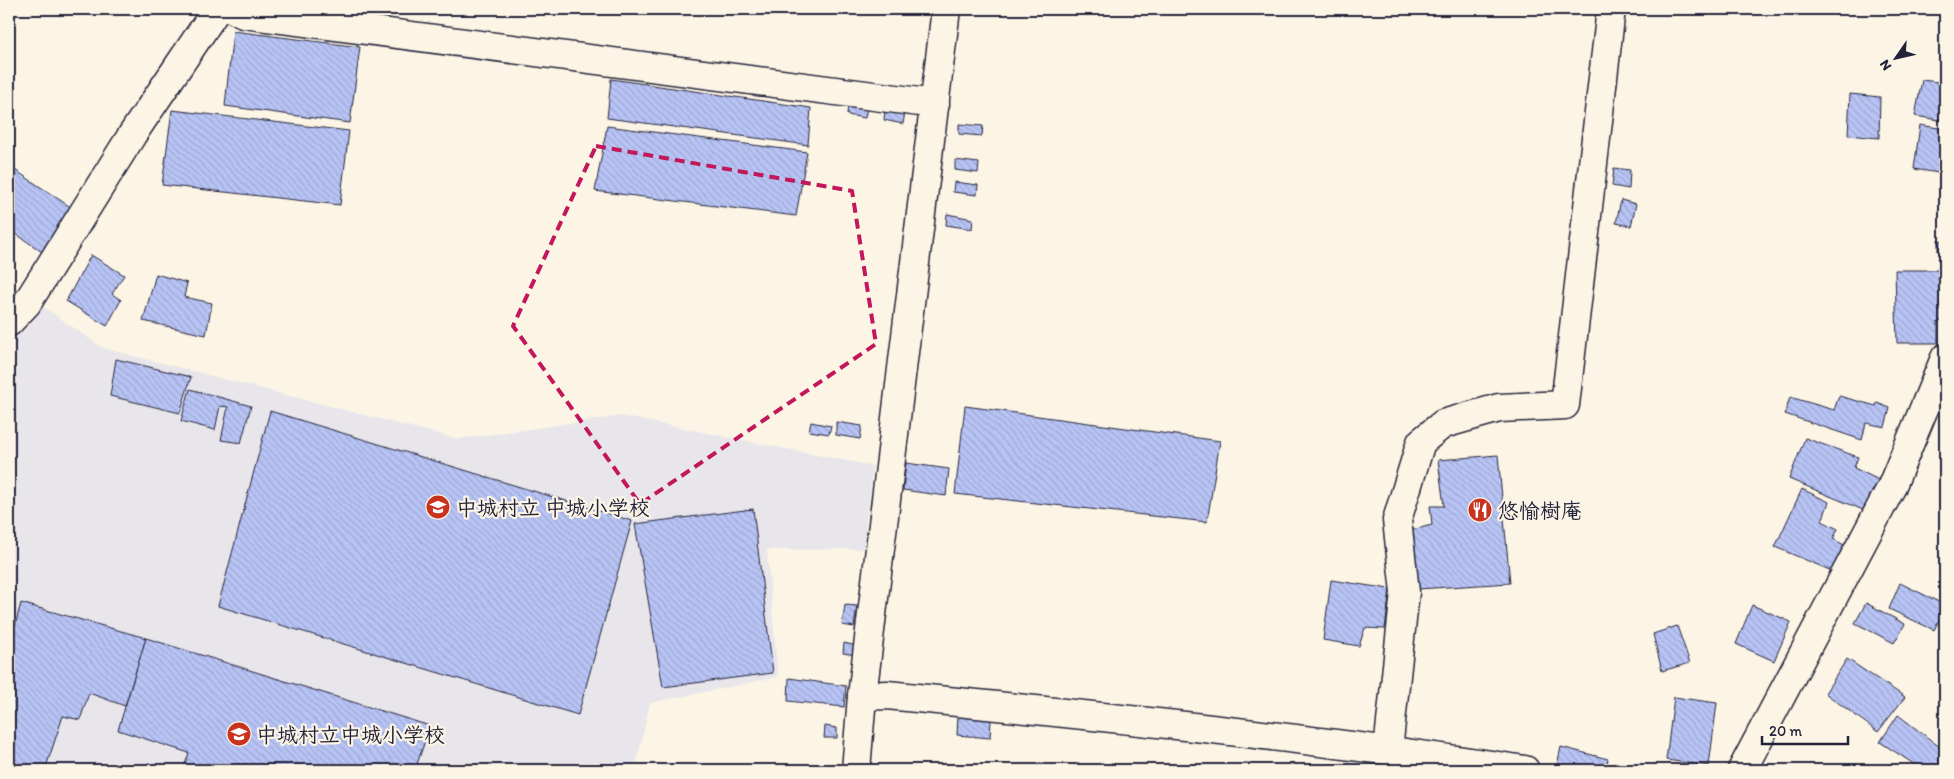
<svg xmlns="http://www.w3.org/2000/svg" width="1954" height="779" font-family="Itim,'Klee One',sans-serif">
<defs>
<pattern id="building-back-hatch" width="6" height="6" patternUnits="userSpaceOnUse" patternTransform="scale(1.25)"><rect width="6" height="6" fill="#b8c4f5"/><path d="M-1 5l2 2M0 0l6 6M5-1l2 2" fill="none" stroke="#9ea8d3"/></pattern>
</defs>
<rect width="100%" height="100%" fill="#fcf5e5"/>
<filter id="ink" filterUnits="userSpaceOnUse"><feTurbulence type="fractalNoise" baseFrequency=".02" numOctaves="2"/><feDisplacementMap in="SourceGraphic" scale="10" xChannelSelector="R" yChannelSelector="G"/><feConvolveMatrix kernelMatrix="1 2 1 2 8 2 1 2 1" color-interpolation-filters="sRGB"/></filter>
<g filter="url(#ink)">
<polygon fill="#e8e6ea" points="39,304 103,348 458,439 621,416 873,466 863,549 767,550 778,677 650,703 635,770 9,770 9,339"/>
<g fill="url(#building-back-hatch)" stroke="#22223b">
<polygon points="233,31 360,47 350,123 225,106"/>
<polygon points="611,79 811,108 808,145 607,118"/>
<polygon points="1922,80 1945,83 1945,121 1915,116"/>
<polygon points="1850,94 1880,97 1879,138 1848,135"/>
<polygon points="848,103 867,107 865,118 847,115"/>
<polygon points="885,109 905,112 903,124 884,120"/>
<polygon points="172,110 349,131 340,205 162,185"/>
<polygon points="959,124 983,126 982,136 959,134"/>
<polygon points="1920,125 1945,129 1945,174 1914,169"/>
<polygon points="607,126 807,152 796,216 595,191"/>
<polygon points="955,160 979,163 978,173 955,170"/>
<polygon points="9,166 75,210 45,254 9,229"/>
<polygon points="1614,168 1630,170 1629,189 1612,186"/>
<polygon points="954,182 978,185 977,195 953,192"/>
<polygon points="1621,200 1636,204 1631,226 1616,223"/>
<polygon points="947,214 973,219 972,229 946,225"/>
<polygon points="1938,240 1945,241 1945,251 1938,251"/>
<polygon points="91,255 124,275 112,294 121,300 107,326 66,301"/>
<polygon points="1895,270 1943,270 1944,320 1938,322 1938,343 1897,343"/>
<polygon points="156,274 187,283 184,297 212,303 206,335 143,321"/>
<polygon points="116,359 191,377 180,413 110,396"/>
<polygon points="190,389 251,406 241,443 221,440 228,407 220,406 215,430 181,421"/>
<polygon points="1839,396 1876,406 1877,403 1890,408 1885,427 1866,423 1862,440 1785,414 1790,397 1834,410"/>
<polygon points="965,406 1220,441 1207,522 955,494"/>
<polygon points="270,411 632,521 578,715 218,606"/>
<polygon points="811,422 831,426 829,434 809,431"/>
<polygon points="836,422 862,426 860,439 836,435"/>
<polygon points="1805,438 1858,457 1854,468 1881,481 1868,512 1789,479"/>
<polygon points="1498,455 1510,583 1418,589 1412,530 1432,525 1430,506 1444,506 1438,460"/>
<polygon points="906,463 949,469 946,496 903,490"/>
<polygon points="1802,489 1829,502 1822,521 1838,529 1833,539 1844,545 1832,571 1775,547"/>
<polygon points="753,509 773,673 663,687 635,524"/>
<polygon points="1331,580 1390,589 1385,629 1365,628 1359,646 1323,640"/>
<polygon points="1900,583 1945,605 1945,608 1934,630 1889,609"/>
<polygon points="21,603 146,638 125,706 89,693 80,720 63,716 45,770 9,770 9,648"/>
<polygon points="1866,603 1905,624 1894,643 1855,623"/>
<polygon points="845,605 857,606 854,627 842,625"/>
<polygon points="1752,605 1791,622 1774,661 1736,644"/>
<polygon points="1677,626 1690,663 1662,671 1653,634"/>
<polygon points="146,638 430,726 415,770 195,770 184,767 189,753 118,730"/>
<polygon points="844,643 857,646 856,655 843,653"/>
<polygon points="1847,659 1905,697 1878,732 1825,693"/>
<polygon points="789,678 846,686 844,707 788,701"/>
<polygon points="1674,697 1717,703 1709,766 1666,760"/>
<polygon points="958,715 991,720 990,738 957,735"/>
<polygon points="1898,715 1945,751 1945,761 1938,770 1923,770 1880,742"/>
<polygon points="825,726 837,728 837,738 824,738"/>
<polygon points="1561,747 1608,759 1605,770 1556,770"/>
</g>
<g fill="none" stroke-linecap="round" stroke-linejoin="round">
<defs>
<g id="minor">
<polyline points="233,9 243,14 935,104"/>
<polyline points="9,322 27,303 132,135 217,9"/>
<path d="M862 696 887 695C1100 716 1313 738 1525 770"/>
<polyline points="1388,750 1405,592 1397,520 1421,442 1443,424 1499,408 1565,405 1611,9"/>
<polyline points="856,770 862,696 946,9"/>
<polyline points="1742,770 1891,488 1945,358"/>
</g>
</defs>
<use href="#minor" stroke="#22223b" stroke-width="31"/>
<use href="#minor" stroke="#fcf5e5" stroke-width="28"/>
</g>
</g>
<path fill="none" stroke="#c2185b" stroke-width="4" stroke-dasharray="10 6" stroke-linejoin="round" d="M596 146 852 191 876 344 640 504 513 326Z"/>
<defs>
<symbol id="school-disc" viewBox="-11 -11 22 22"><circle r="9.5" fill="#c8321e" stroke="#fcf5e5"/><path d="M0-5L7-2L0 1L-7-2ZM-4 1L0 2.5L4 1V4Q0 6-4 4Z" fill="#fff"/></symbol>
<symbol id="restaurant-disc" viewBox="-11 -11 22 22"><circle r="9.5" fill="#c8321e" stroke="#fcf5e5"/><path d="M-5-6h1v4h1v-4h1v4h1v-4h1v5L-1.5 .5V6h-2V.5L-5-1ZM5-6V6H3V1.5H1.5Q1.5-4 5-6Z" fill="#fff"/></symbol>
</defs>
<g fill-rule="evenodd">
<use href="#school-disc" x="424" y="493" width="28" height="28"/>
<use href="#restaurant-disc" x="1466" y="496" width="28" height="28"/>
<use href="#school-disc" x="225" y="720" width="28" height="28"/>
</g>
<g text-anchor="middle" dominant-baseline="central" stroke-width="4.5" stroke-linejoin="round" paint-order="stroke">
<g font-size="21" font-weight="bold" fill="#22223b" stroke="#fcf5e5" text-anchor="start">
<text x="456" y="507">中城村立 中城小学校</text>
<text x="1498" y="510">悠愉樹庵</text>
<text x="256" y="734">中城村立中城小学校</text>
</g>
</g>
<rect width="1954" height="779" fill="none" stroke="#fcf5e5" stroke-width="30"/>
<rect x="15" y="15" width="1924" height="749" fill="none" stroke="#22223b" stroke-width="2" filter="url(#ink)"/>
<g transform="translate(1896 58) rotate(236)" stroke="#fcf5e5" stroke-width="4" paint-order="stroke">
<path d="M0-4L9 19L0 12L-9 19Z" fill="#22223b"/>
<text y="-8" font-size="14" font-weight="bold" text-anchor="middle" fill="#22223b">N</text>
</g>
<path d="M1762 736v8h86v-8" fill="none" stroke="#22223b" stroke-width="2.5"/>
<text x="1769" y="736" font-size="15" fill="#22223b" stroke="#fcf5e5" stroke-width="4" paint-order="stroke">20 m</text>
</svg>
